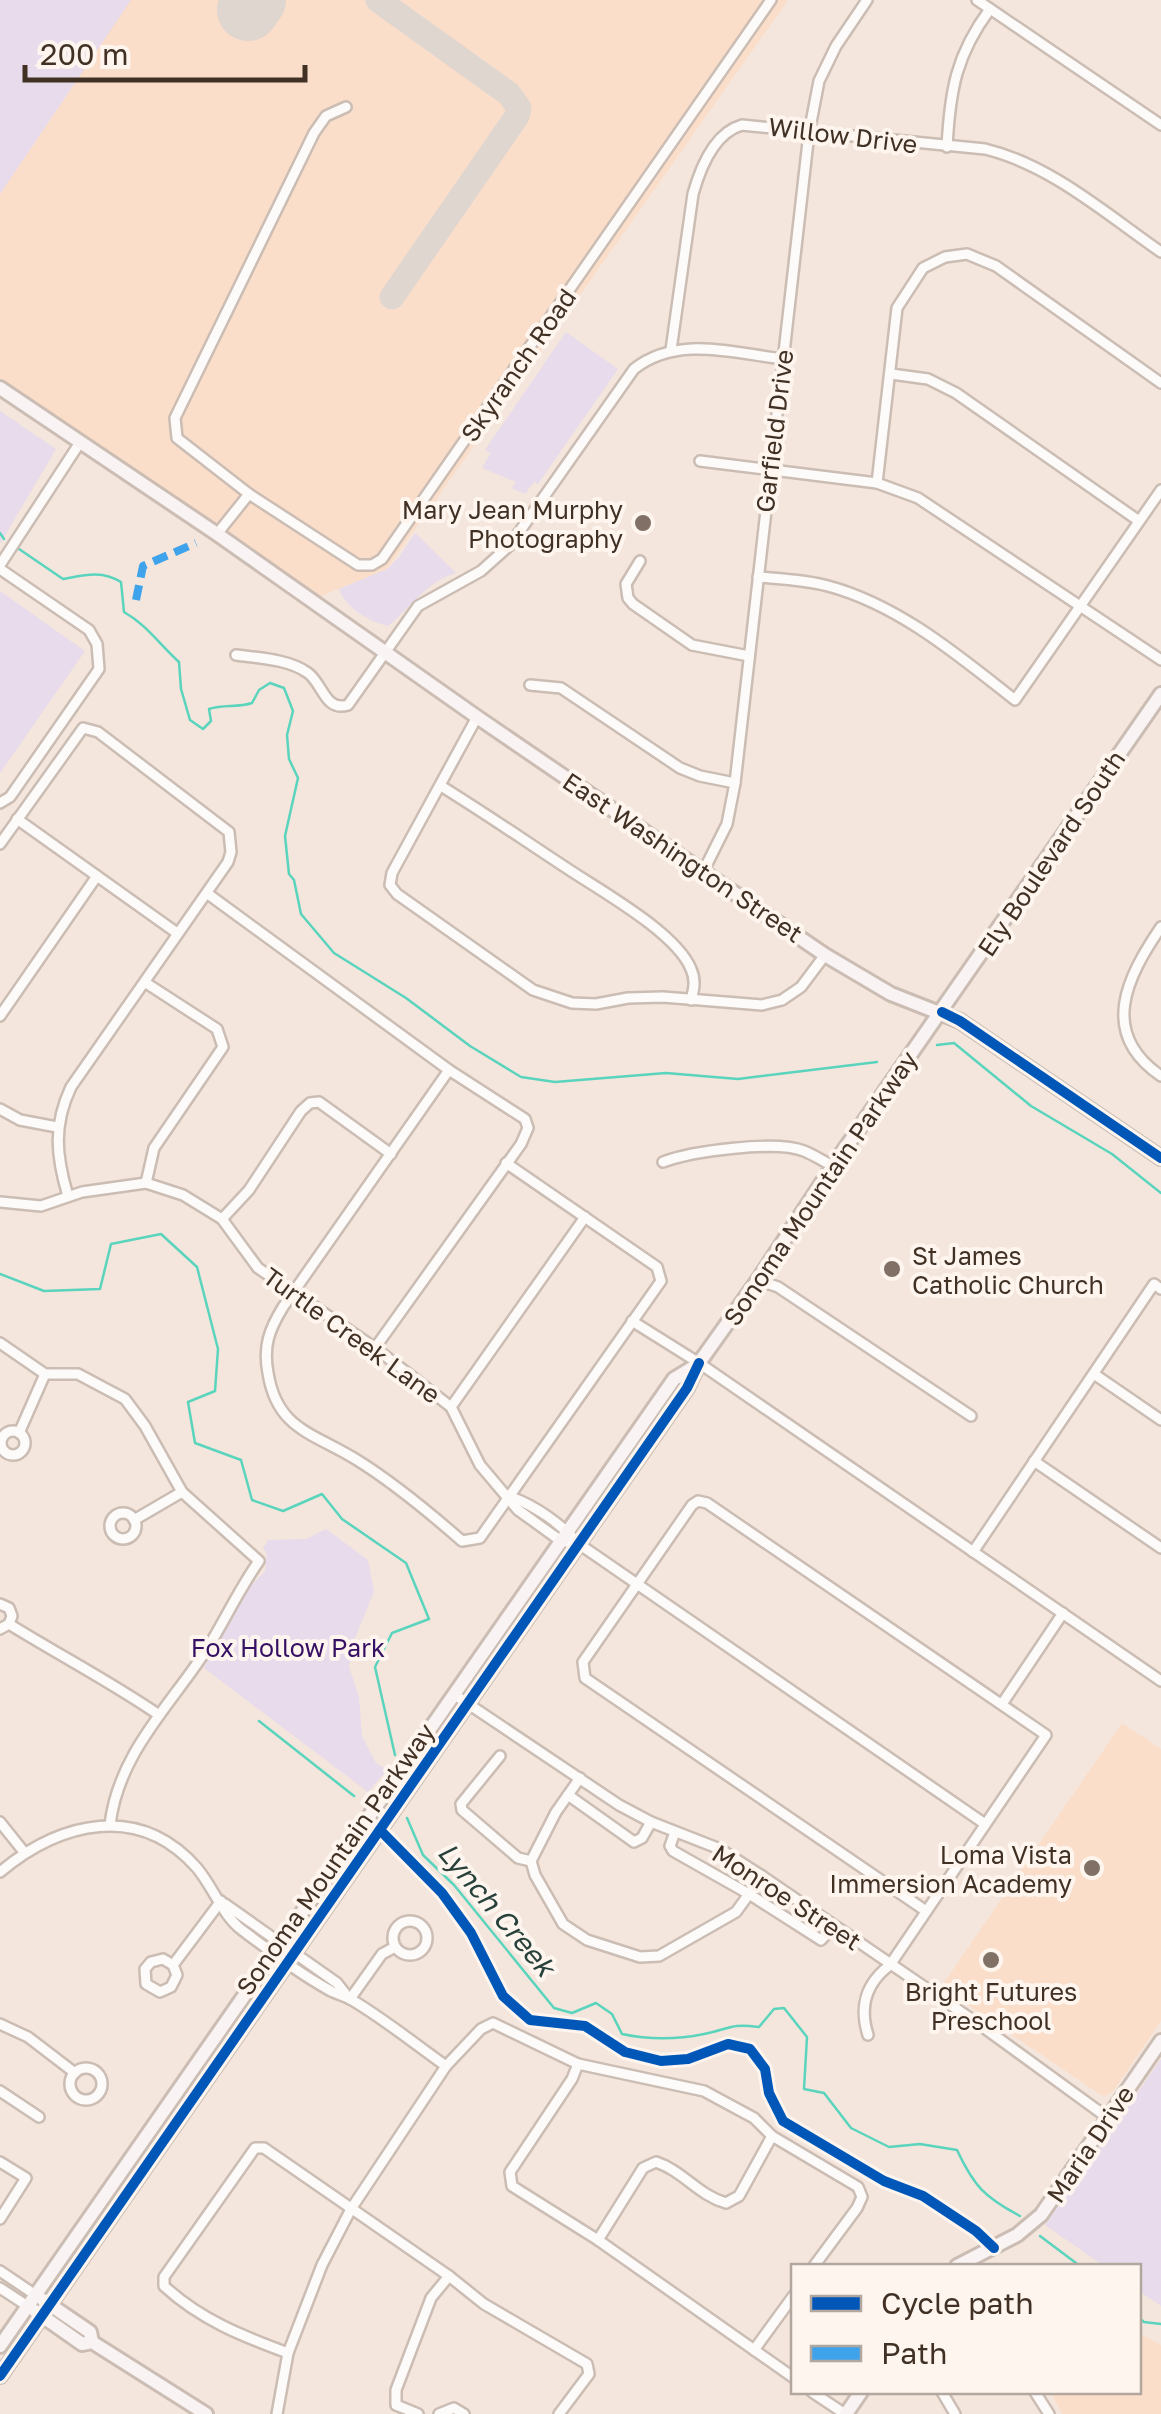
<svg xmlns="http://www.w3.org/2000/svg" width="1161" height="2414" font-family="'Golos Text',sans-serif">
<rect width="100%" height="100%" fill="#f4e6dc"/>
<g fill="#fadeca">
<polygon points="128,0 788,0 387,569 319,597 0,378 0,187"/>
<polygon points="1122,1723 1161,1749 1161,2021 1114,2090 1104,2097 941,1987"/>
<polygon points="1138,2332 1161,2345 1161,2414 1062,2414 1051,2392 1138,2392"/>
</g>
<g fill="#e7dbec">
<polygon points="0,0 131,0 0,194"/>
<polygon points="566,332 618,369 538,484 534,482 525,494 512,488 516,482 482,468 491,453 485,450"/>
<polygon points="0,411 56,449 0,544"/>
<path d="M415 533 456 573C426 582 411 607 388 626 369 622 345 607 339 589L387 569 399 557Z"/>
<polygon points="0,591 85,651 0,773"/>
<polygon points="326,1529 368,1560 374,1592 355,1638 349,1667 359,1697 362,1736 376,1763 387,1770 368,1792 204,1668 241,1596 265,1571 267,1555 263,1548 268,1540 306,1539"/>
<polygon points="1161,2059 1161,2306 1139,2291 1138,2266 1104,2266 1045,2225"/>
</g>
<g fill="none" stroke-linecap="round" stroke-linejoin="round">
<g stroke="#5ad4bd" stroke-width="2.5">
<polyline points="0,533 4,539"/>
<path d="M19 549 63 579C85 575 101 570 121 582L124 612C147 625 160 645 179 662L181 689 190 720 203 729 211 721 209 709C224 704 237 708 252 703L259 690 270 683 284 688 293 711 287 735 289 759 298 778 285 836 289 874 294 880 301 914 334 953 406 998 470 1046 521 1077 555 1082 666 1073 738 1079 877 1062"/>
<polyline points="937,1045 954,1043 1031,1106 1112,1154 1161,1193"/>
<polyline points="0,1274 44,1291 100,1289 111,1244 161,1234 197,1267 218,1349 215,1391 188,1402 195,1443 241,1460 252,1500 283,1511 322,1494 342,1519 406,1563 429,1619 392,1633 375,1667 395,1755"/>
<polyline points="259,1721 354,1796"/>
<path d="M407 1818 423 1855 454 1885 554 2008 572 2013 596 2003 612 2014 622 2034C650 2040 675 2040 704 2034 731 2029 728 2023 759 2027L774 2009 784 2008 807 2037 804 2089 824 2093 851 2128 889 2147 920 2144 957 2150C974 2186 984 2197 1020 2216"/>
<polyline points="1040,2236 1080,2266"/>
<polyline points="1138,2317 1144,2322 1161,2324"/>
</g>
<polyline stroke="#e0d6d0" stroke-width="25" points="378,0 509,94 519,108 517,116 392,297"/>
<polyline stroke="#e0d6d0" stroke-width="62" points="248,10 255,0"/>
<defs>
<g id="street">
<polyline points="977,0 1161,125"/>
<path d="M947 147C950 90 956 55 990 9"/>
<path d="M671 350 693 194C700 169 714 133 742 125L985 149C1051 165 1106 214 1161 252"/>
<polyline points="891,374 928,379 956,393 1139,521"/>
<polyline points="700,461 877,483 918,498 1161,660"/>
<polyline points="877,483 897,308 923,268 945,257 967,254 996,266 1161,383"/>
<polyline points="249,494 177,438 175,418 314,133 326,116 346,107"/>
<polyline points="217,534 249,494 358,565 372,565 382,559 771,0"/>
<polyline points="640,561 626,584 628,598 633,604 692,645 749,656"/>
<polyline points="0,565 79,444"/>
<polyline points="0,569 89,630 97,644 99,669 10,797 0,803"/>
<path d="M758 577C781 579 806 580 828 586 899 605 959 656 1015 700L1161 490"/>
<path d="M236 655C258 658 289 659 308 673 323 684 325 712 348 705L418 606 481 571 510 545 634 369C677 335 733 353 783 359"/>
<polyline points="530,685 561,688 680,768 700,776 735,783"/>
<polyline points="477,717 392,873 390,885 397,894 533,990 572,1003 596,1004 628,998 663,997 762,1005 782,1000 801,987 825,955"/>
<path d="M441 786C483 812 524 840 565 867 599 890 676 932 691 969 696 980 694 989 691 1000"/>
<polyline points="17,819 177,933"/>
<path d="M0 844 83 728 98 732 229 832 231 852 228 862 71 1087C53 1125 56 1156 68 1196"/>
<polyline points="704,870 727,824 735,783 809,133 819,81 836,46 867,0"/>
<polyline points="208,894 449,1070 525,1119 528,1128 521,1144 375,1348"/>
<path d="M1161 927C1127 977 1098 1033 1161 1076"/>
<polyline points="0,1016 97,876"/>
<path d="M449 1070 283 1307C269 1330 263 1346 268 1373 277 1430 314 1433 357 1460 394 1483 430 1513 462 1541L480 1538 661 1281 657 1267 506 1163"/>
<polyline points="0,1109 20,1120 57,1127"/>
<path d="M663 1162C692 1151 776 1140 804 1151 814 1155 823 1161 833 1166"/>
<polyline points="146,1183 154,1148 223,1047 217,1029 146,983"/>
<polyline points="0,1202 41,1206 82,1192 146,1183 183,1195 222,1219 258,1268 375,1348 451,1407 480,1465 518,1510 561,1541 579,1544"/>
<polyline points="222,1219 249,1190 301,1111 310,1103 319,1102 391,1154"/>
<polyline points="758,1280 778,1287 971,1416"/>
<polyline points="632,1321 699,1363 1161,1681"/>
<path d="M0 1343 45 1374H78L125 1399 145 1426 182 1492 259 1561C239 1589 225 1620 207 1649 170 1706 118 1754 110 1825"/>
<polyline points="1094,1374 1161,1420"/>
<polyline points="451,1407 585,1217"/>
<circle cx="13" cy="1443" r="12"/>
<polyline points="19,1433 45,1374"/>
<polyline points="1034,1461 1161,1548"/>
<path d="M511 1497C536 1506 561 1524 579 1544L985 1824"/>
<circle cx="123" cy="1526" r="13"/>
<polyline points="134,1520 182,1492"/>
<polyline points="973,1552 1154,1284 1161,1289"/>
<polyline points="0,1604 9,1608 12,1616 9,1624 0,1629"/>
<path d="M9 1624C59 1655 111 1682 159 1715"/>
<polyline points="455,1695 619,1805 651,1822 720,1849 762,1876 983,2027 1108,2118"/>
<polyline points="1002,1704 1063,1613"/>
<polyline points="500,1756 461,1804 462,1810 518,1858 531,1861"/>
<polyline points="580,1778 556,1812 531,1861 535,1875 563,1924 587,1940 640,1957 659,1956 736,1912 762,1876"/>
<polyline points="568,1795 634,1842 642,1838 651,1822"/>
<polyline points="0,1822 24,1852"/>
<polyline points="675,1832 670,1846 673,1851 749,1894 821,1940 834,1926"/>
<path d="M0 1872C60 1822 139 1802 197 1868 213 1887 223 1916 242 1930 270 1951 300 1974 331 1991 337 1994 345 1996 352 2000 384 2019 415 2044 446 2066"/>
<polyline points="225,1904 337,1983 348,1997"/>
<circle cx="410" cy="1938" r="17"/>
<polyline points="173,1965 163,1959 151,1962 145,1969 146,1984 160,1992 171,1987 177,1975 173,1965 221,1901"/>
<polyline points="350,1999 382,1954 395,1947"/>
<polyline points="0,2024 28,2037 75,2073"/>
<path d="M868 2035C859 2007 866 1983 890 1965L1046 1735 707 1503 698 1501 692 1505 583 1662 585 1678 926 1911"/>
<polyline points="578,2064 572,2079 510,2172 512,2186 598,2240 794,2378"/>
<circle cx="86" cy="2084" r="16"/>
<polyline points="0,2091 39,2117"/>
<polyline points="0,2162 26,2178 0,2219"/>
<path d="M598 2240 643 2168 656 2162C683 2171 698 2195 726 2203L739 2196 772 2136"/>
<polyline points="0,2271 37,2296"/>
<polyline points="0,2288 29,2307"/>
<polyline points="754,2350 794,2295"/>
<path d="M288 2353C242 2336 201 2320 164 2286V2277L255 2148H264L449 2276 484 2304 587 2364 589 2374 559 2414"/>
<polyline points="812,2392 845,2414"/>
<polyline points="942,2392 955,2414"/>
<polyline points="1035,2392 1049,2414"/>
<polyline points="277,2414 288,2353 322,2265 351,2209 446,2066 481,2029 493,2023 578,2064 704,2091 754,2118 772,2136 858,2187 862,2197 857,2208 814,2266"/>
<polyline points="418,2414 396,2405 396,2390 431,2298 449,2276"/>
<polyline points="439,2414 454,2408 464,2414"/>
</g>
<g id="secondary">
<polyline points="0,388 217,534 477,717 825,955 891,994 960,1021 1161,1158"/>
<polyline points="957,2266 1017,2235 1041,2215 1161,2041"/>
<polyline points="43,2300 90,2332 92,2342"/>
<polyline points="35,2311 82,2344 92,2342 206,2414"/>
<polyline points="0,2346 674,1379 697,1365"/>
<polyline points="0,2376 687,1388 699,1363 758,1280 833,1166 1161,694"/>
<polyline points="846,2414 861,2392"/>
</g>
</defs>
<use href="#street" stroke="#cbbdb3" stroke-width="14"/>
<use href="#secondary" stroke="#cbbdb3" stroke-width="18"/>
<use href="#street" stroke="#fdfbfa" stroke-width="9"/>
<use href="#secondary" stroke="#f9f3f3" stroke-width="12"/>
<polyline stroke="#3fa3eb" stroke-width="8" stroke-dasharray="15 8" stroke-linecap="butt" points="136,600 143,566 196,543"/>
<defs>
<g id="cycleway">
<polyline points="942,1012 960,1021 1161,1158"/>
<polyline points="380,1830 442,1893 471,1933 503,1996 530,2020 585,2026 625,2052 661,2061 688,2059 728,2044 750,2049 765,2069 769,2093 783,2121 884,2181 923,2196 976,2231 994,2248"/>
<polyline points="0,2376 687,1388 699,1363"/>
</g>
</defs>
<use href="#cycleway" stroke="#fef5ef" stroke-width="16"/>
<use href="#cycleway" stroke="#0057b8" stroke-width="10"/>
</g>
<g fill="#807065" stroke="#fef5ef" stroke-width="4">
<circle cx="643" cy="523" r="10"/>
<circle cx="892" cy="1269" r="10"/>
<circle cx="1092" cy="1868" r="10"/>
<circle cx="991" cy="1960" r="10"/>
</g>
<g text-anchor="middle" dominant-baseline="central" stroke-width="8" stroke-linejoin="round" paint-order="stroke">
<g font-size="25" fill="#413125" stroke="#fef5ef">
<text transform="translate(843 135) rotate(7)">Willow Drive</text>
<text transform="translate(518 365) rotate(-55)">Skyranch Road</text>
<text transform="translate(774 431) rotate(-83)">Garfield Drive</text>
<text transform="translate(1051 853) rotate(-56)">Ely Boulevard South</text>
<text transform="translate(683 857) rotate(34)">East Washington Street</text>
<text transform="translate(820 1188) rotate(-56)">Sonoma Mountain Parkway</text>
<text transform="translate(352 1335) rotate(36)">Turtle Creek Lane</text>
<text transform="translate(335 1859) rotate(-55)">Sonoma Mountain Parkway</text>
<text transform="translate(787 1897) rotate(33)">Monroe Street</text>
<text transform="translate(1090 2144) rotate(-56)">Maria Drive</text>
</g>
<g font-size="25" fill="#413125" stroke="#fef5ef" text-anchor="end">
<text x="623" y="509">Mary Jean Murphy<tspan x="623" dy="29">Photography</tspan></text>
<text x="912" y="1255" text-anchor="start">St James<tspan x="912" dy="29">Catholic Church</tspan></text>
<text x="1072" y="1854">Loma Vista<tspan x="1072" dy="29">Immersion Academy</tspan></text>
<text x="991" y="1991" text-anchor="middle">Bright Futures<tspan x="991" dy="29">Preschool</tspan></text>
</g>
<g font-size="25" fill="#351063" stroke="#fef5ef">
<text x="288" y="1647">Fox Hollow Park</text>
</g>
<g font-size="28" font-style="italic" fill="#28413b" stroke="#fef5ef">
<text transform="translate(497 1909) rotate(50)">Lynch Creek</text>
</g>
</g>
<rect x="791" y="2264" width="350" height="130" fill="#fef5ef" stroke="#b2a79e" stroke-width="2.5"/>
<rect x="811" y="2296" width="50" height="15" fill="#0057b8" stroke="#b2a79e" stroke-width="2.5"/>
<text x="881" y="2314" font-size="30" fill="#413125">Cycle path</text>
<rect x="811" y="2346" width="50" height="15" fill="#3fa3eb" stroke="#b2a79e" stroke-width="2.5"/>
<text x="881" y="2364" font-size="30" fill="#413125">Path</text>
<path d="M25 65v15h280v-15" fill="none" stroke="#413125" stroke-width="5"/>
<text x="40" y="65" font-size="30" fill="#413125" stroke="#fef5ef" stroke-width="8" paint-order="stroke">200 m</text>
</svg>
